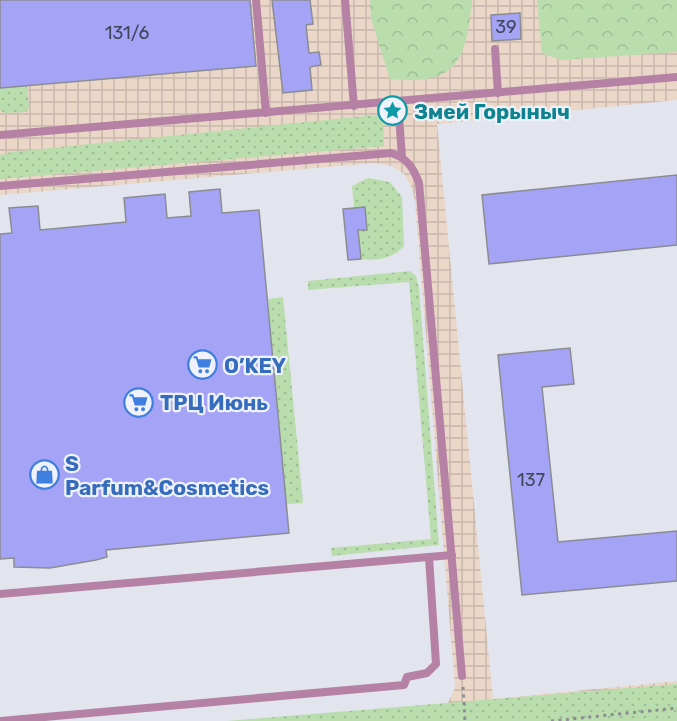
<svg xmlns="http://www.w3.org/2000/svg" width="677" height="721" font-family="Rubik,sans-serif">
<defs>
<pattern id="industrial-grid" width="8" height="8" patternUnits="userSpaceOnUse" patternTransform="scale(1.5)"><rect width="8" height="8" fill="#ead7c8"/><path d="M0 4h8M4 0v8" fill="none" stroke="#c9b8ac"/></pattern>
<pattern id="grass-dots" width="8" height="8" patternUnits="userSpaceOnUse" patternTransform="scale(1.5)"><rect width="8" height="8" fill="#baddad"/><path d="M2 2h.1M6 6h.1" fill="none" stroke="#a0be95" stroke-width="1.8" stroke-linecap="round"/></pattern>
<pattern id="forest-crowns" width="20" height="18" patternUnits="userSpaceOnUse" patternTransform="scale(1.5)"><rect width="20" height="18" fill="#baddad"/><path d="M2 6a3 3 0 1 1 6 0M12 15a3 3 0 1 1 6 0" fill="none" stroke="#a0be95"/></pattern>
</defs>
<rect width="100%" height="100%" fill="#e2e5ed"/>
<polygon fill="url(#industrial-grid)" points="0,0 677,0 677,100 437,124 493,699 677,681 677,721 448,703 455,687 415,202 412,188 404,174 391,166 374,163 0,195"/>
<g fill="url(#grass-dots)">
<polygon points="27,86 29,108 26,112 4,113 0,110 0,88"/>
<polygon points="366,116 376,116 383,119 384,146 0,179 0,155 11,152"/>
<path d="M368 178 390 182 402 197 404 246C392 259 377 261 361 259L358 230 367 229 365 207 354 208 352 186Z"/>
<polygon points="410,271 416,276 419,288 439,545 332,556 331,548 431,539 409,282 308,290 308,281"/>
<polygon points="283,297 303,503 286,504 268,299"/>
<polygon points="677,684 677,721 227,721"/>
</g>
<g fill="url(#forest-crowns)">
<path d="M370 0H472C466 61 457 86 390 79L371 19Z"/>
<polygon points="537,0 677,0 677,52 561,60 542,53"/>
</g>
<g fill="#a4a3f5" stroke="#8b8c93" stroke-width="1.5">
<polygon points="0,0 250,0 256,66 0,88"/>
<polygon points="272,0 310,0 313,24 306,25 309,53 319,52 321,65 310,67 312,90 283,93"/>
<polygon points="520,13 521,39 492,41 491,15"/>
<polygon points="677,175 677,245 489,264 482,195"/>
<polygon points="220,189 222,213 259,210 289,533 106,550 107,557 96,560 50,568 14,567 14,558 0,559 0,234 12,233 9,208 38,206 40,230 126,222 124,198 165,194 167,218 191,216 189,192"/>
<polygon points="365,207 367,230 358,230 361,259 348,260 343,209"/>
<polygon points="570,348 574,384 542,387 558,542 677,531 677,581 522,595 498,355"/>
</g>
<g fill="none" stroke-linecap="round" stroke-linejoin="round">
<g stroke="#8b8d93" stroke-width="3" stroke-dasharray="3 4.5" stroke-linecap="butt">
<polyline points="463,687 465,721"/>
<polyline points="551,721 677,708"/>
</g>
<g stroke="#b582a6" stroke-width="8">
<polyline points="256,0 266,113"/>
<polyline points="345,0 354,106"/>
<polyline points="495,49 498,93"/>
<polyline points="398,102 402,157"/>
<polyline points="0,135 677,77"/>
<path d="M0 186 391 153C407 158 413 167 419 183L462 676"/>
<polyline points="0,594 452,555"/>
<polyline points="0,721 404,685 407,677 427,673 436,664 429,557"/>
</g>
</g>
<defs>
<symbol id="sight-ring" viewBox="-11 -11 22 22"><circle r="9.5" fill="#eff2fa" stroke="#0f9aa8" stroke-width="1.5"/><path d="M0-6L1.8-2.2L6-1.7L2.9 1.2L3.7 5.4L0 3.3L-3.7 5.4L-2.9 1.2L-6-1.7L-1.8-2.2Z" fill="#0f9aa8"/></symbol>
<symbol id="supermarket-ring" viewBox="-11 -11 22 22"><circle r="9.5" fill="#eff2fa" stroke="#3f7fe0" stroke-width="1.5"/><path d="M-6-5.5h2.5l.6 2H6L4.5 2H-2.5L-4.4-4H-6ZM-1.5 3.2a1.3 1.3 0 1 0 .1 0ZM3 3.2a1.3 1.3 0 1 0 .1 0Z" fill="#3f7fe0"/></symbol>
<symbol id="shop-ring" viewBox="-11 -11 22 22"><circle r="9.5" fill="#eff2fa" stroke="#3f7fe0" stroke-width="1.5"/><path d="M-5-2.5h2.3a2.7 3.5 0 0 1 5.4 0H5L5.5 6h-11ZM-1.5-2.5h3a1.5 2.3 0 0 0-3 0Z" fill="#3f7fe0"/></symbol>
</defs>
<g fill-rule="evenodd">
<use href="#sight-ring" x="376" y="94" width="33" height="33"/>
<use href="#supermarket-ring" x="186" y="348" width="33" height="33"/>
<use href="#supermarket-ring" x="122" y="386" width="33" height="33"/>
<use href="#shop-ring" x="28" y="458" width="33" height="33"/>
</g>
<g text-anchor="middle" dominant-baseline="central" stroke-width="4.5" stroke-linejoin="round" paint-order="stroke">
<g font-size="18" fill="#44445b">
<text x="506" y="27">39</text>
<text x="127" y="33">131/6</text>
<text x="531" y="480">137</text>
</g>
<g font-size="21" font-weight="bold" fill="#0d838f" stroke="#eff2fa" text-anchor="start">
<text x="414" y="111">Змей Горыныч</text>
</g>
<g font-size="21" font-weight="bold" fill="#366cbe" stroke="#eff2fa" text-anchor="start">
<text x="224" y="365">O’KEY</text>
<text x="160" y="402">ТРЦ Июнь</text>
<text x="65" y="463">S<tspan x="65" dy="24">Parfum&amp;Cosmetics</tspan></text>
</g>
</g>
</svg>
